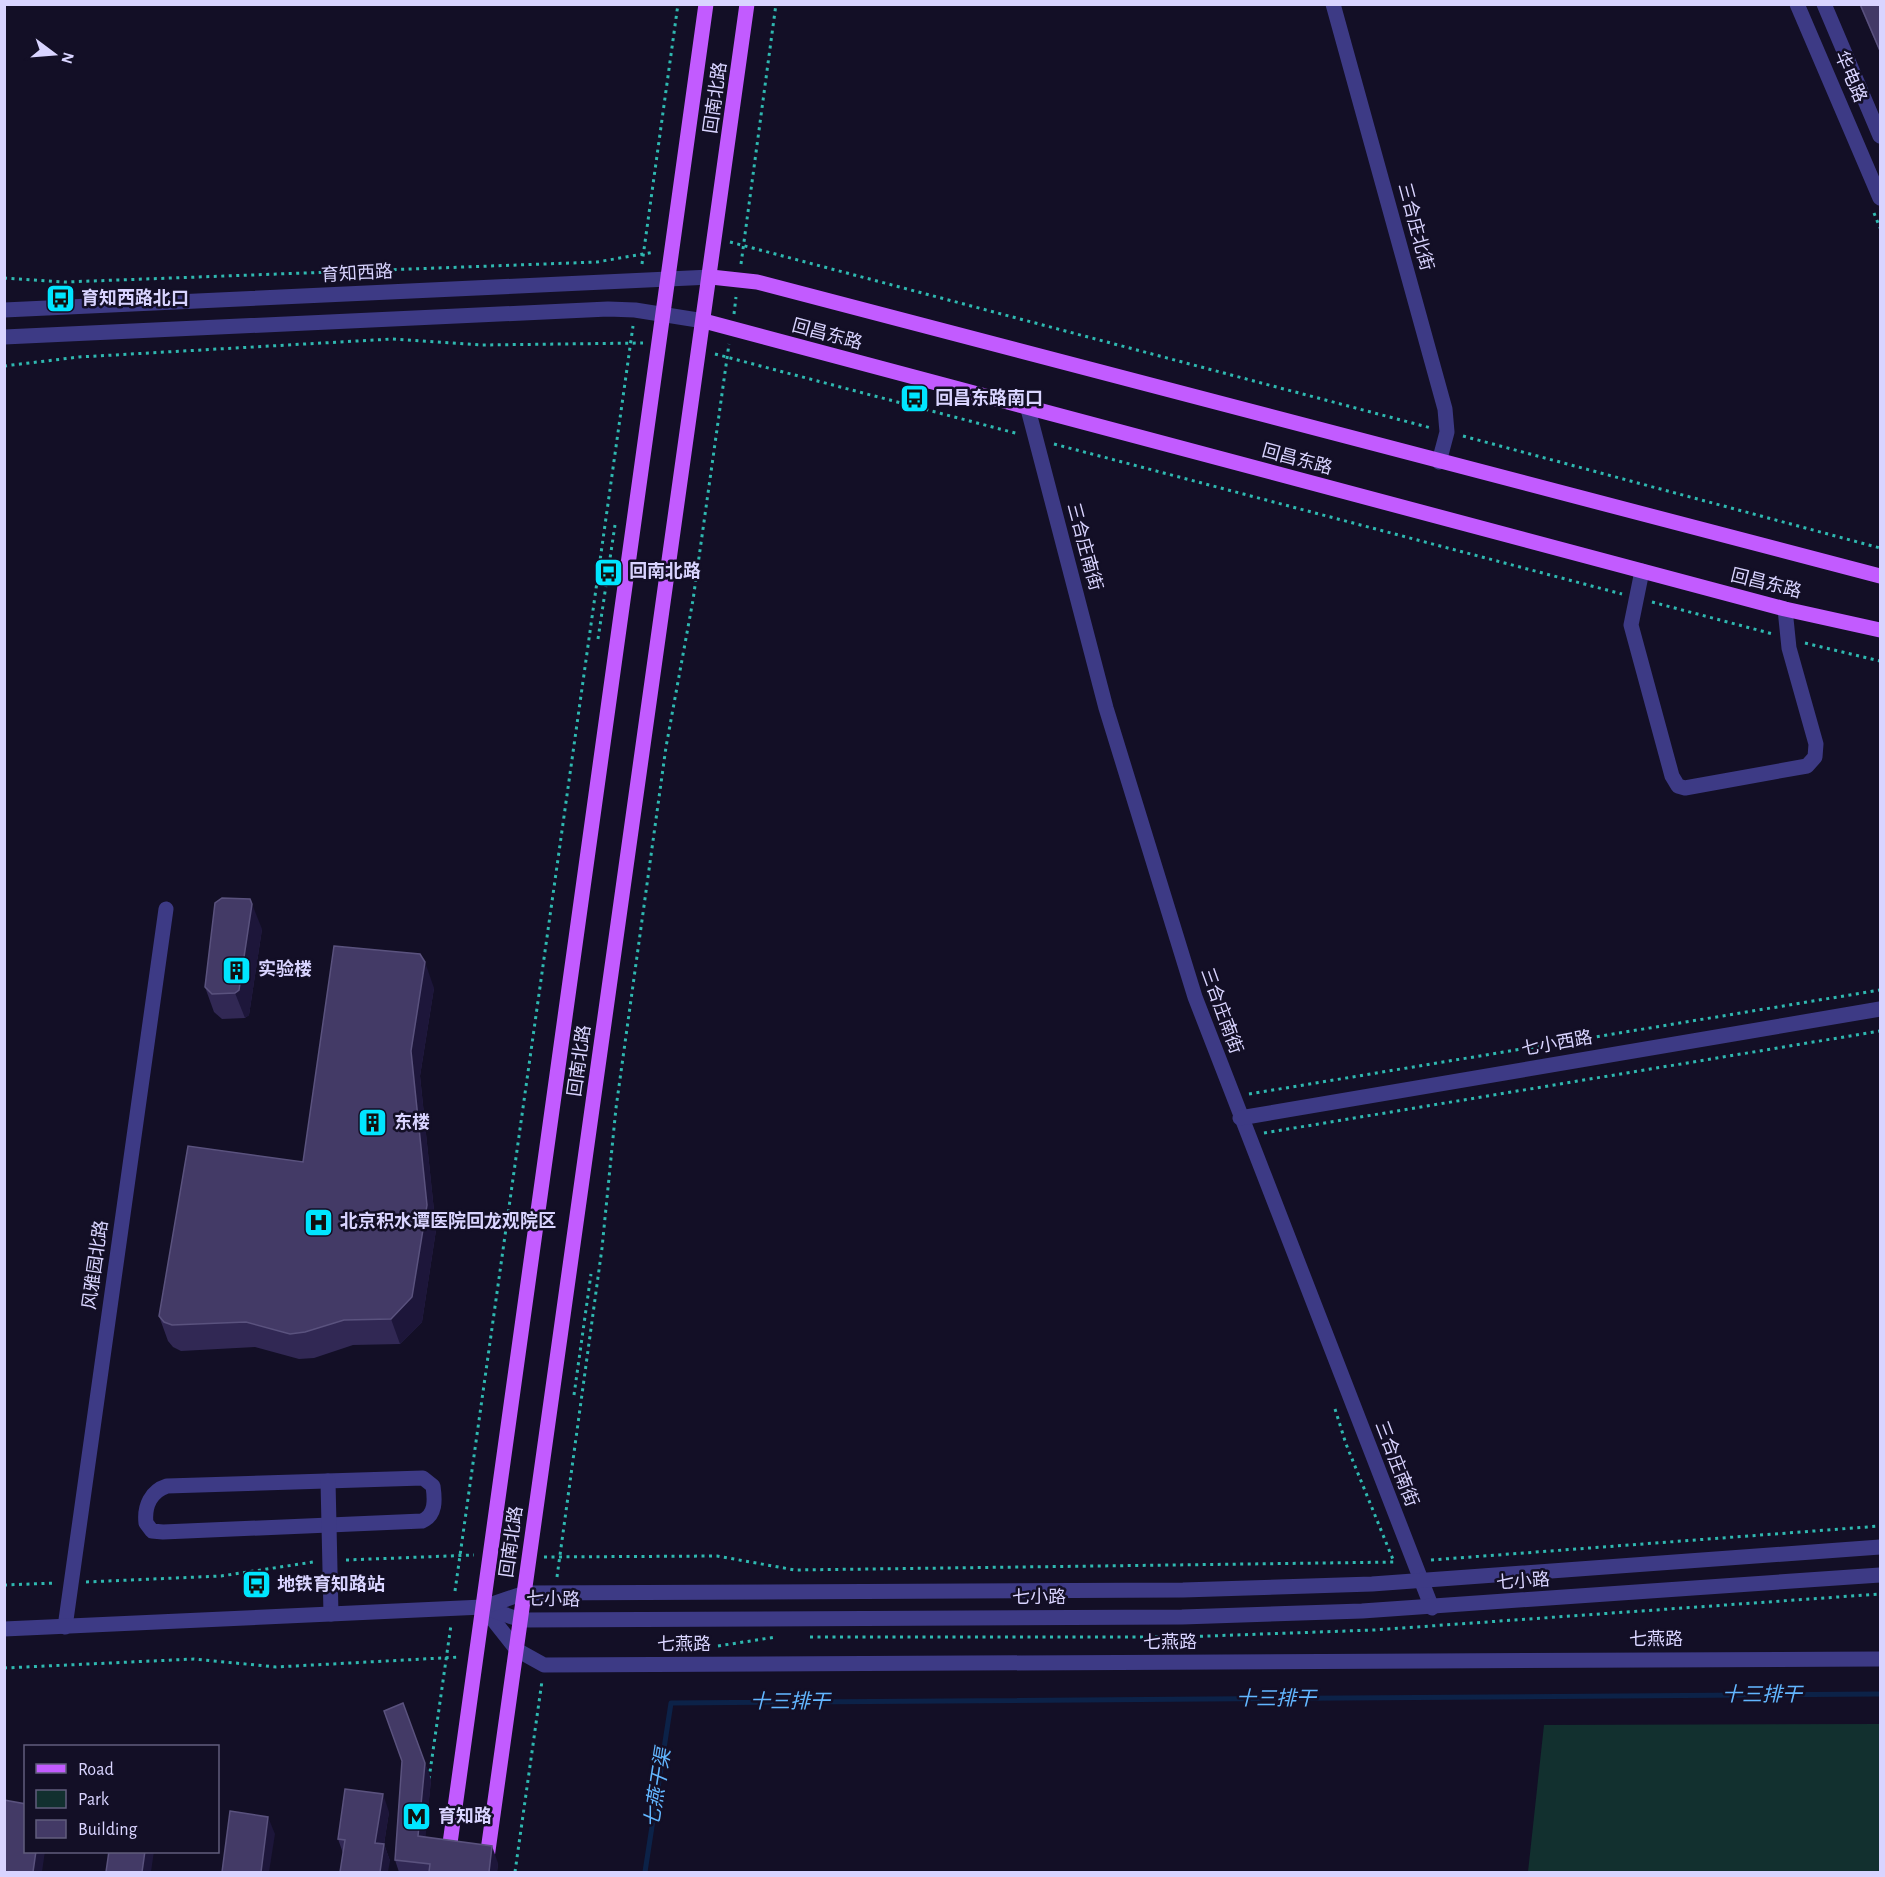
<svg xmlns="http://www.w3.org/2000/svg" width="1885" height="1877" font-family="'Alegreya Sans','Noto Sans SC',sans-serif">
<rect width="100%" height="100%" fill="#130f26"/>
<polygon fill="#12302f" points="1880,1724 1880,1872 1528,1872 1544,1725"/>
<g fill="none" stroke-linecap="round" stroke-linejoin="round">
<polyline stroke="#0c2248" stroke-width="5" points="645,1872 671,1703 1880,1694"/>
<g stroke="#2fb8b0" stroke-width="3" stroke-dasharray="3 4.5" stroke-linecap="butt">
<polyline points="1874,213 1880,228"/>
<polyline points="730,242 1431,428"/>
<polyline points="642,264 678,4"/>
<polyline points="741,264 776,4"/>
<polyline points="4,278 65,282 597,262 655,252"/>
<polyline points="734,314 736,297"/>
<polyline points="715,354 1019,434"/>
<polyline points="4,366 79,357 392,339 481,345 643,343"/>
<polyline points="907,397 920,401"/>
<polyline points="1463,436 1880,548"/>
<polyline points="1054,444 1622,594"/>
<polyline points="1652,602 1773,634"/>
<polyline points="598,639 615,525"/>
<polyline points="1805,643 1880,661"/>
<polyline points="1249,1094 1880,990"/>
<polyline points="1264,1133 1880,1031"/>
<polyline points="574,1395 591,1274"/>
<polyline points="1335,1409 1346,1444 1394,1562"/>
<polyline points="544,1557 717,1556 795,1570 1397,1562"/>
<polyline points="346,1560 474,1555"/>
<polyline points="1431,1560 1880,1526"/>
<polyline points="557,1577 602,1248 616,1108 666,747 693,600 729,344"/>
<polyline points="86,1582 221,1576 313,1562"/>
<polyline points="4,1585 56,1583"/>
<polyline points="455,1591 633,326"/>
<polyline points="810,1637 1180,1637 1374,1630 1880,1594"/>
<polyline points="718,1646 776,1637"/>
<polyline points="4,1668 194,1659 276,1667 460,1657"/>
<polyline points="429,1779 451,1625"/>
<polyline points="515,1872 542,1681"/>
</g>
<g stroke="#3d3a85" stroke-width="15">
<polyline points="1333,4 1445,409 1447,432 1439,462"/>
<polyline points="1797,4 1880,198"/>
<polyline points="1824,4 1880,136"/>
<polyline points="4,310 711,277"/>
<polyline points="4,337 608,309 635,310 704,321"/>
<polyline points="1028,409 1106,708 1195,997 1432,1608"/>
<polyline points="1642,571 1631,625 1672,776 1678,786 1685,788 1807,766 1815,757 1816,744 1789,648 1785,609"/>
<polyline points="1240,1118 1880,1009"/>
<path d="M423 1478 433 1486C435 1500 436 1515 422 1521L163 1532 152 1531 146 1523C144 1506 151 1491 167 1486Z"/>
<polyline points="328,1481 331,1614"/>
<polyline points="483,1607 517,1650 544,1665 1880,1659"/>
<polyline points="483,1607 521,1620 1182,1617 1362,1611 1880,1575"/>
<polyline points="65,1627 166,909"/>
<polyline points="4,1629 483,1607 525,1593 1183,1590 1372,1584 1880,1547"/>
</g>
<g stroke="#c25bff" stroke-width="15">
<polyline points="711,277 757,282 1880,576"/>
<polyline points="704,321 1785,609 1880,630"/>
<polyline points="446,1872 706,4"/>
<polyline points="485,1872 747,4"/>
</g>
</g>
<g fill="#312854">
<polygon points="1859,4 1881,4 1881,55"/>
<polygon points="262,929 249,1015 245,1018 222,1019 214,1012 205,987"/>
<polygon points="434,988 420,1076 436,1230 422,1322 400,1344 353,1345 314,1358 299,1359 255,1347 181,1351 173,1347 168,1341 159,1316 303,1162"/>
<polygon points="403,1703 431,1780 425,1837 498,1863 497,1872 399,1872 395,1860 402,1761"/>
<polygon points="389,1812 384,1844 390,1861 343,1853 338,1839"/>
</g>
<g fill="#1d163a">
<polygon points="252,904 262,929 249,1015 245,1018 235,993"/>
<polygon points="425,962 434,988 420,1076 436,1230 422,1322 400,1344 391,1319 411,1051"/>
<polygon points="425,1763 431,1780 424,1853 418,1836"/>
<polygon points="383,1794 389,1812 384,1844 390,1861 388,1872 380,1872 375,1843"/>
<polygon points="268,1817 275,1834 269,1872 261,1872"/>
<polygon points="492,1846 498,1863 497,1872 489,1872"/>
<polygon points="36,1851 45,1851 42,1872 33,1872"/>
<polygon points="145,1851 154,1851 151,1872 142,1872"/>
</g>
<g fill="#433a66" stroke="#5a527e" stroke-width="1.5">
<polygon points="1860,4 1881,4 1881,53"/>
<polygon points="222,898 250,899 252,904 239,990 235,993 212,994 205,987 215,903"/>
<polygon points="334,946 420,954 425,962 411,1051 427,1205 412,1297 391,1319 344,1320 305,1332 290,1334 246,1322 172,1325 164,1322 159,1316 188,1146 303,1162"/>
<polygon points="403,1703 425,1763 418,1836 492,1846 489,1872 429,1872 430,1864 395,1860 402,1761 384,1711"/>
<polygon points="345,1789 383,1794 375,1843 384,1844 380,1872 340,1872 345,1840 338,1839"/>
<polygon points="4,1800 26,1804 26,1851 36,1851 33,1872 4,1872"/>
<polygon points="230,1811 268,1817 261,1872 222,1872"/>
<polygon points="109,1851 145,1851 142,1872 106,1872"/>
</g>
<defs>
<symbol id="bus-square" viewBox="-11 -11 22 22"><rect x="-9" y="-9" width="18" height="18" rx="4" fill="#00e5ff" stroke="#130f26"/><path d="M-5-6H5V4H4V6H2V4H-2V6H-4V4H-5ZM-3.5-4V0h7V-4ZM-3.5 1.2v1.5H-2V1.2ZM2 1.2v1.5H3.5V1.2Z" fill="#111"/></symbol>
<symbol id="building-square" viewBox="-11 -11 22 22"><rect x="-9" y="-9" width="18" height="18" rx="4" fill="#00e5ff" stroke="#130f26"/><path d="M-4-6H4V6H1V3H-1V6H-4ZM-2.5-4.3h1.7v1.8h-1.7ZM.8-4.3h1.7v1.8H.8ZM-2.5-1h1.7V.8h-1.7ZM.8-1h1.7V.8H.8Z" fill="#111"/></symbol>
<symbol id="hospital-square" viewBox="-11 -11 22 22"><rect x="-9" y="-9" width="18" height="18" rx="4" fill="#00e5ff" stroke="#130f26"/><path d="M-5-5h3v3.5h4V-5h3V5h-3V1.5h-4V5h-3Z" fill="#111"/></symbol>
<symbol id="metro-square" viewBox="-11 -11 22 22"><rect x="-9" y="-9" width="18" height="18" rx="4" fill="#00e5ff" stroke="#130f26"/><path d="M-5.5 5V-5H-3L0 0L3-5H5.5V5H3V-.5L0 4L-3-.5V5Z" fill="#111"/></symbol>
</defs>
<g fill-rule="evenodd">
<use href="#bus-square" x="44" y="282" width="33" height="33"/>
<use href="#bus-square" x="898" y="382" width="33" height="33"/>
<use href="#bus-square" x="592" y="556" width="33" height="33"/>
<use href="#building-square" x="220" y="954" width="33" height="33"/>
<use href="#building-square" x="356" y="1106" width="33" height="33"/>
<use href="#hospital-square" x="302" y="1206" width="33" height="33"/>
<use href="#bus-square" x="240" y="1568" width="33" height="33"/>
<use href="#metro-square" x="400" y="1800" width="33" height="33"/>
</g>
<g text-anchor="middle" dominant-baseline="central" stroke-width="5" stroke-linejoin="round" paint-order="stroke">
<g font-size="18" fill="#d9d4ff" stroke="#130f26">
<text transform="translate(1850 77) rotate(67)">华电路</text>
<text transform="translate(716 98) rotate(-82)">回南北路</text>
<text transform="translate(1415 227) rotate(75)">三合庄北街</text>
<text transform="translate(357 274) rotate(-3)">育知西路</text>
<text transform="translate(827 335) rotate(15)">回昌东路</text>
<text transform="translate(1297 460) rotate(15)">回昌东路</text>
<text transform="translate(1084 547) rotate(75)">三合庄南街</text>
<text transform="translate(1766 584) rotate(14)">回昌东路</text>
<text transform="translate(1221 1011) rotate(70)">三合庄南街</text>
<text transform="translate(1557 1044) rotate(-10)">七小西路</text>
<text transform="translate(580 1061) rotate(-82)">回南北路</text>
<text transform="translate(96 1265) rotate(-82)">风雅园北路</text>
<text transform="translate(1396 1464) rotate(69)">三合庄南街</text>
<text transform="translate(512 1542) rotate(-82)">回南北路</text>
<text transform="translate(1523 1582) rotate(-4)">七小路</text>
<text x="1039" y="1598">七小路</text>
<text transform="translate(553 1600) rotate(1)">七小路</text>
<text x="1656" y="1640">七燕路</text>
<text x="1170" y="1643">七燕路</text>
<text x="684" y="1645">七燕路</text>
</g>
<g font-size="18" font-weight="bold" fill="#d9d4ff" stroke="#130f26" text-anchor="start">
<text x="81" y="299">育知西路北口</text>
<text x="935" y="399">回昌东路南口</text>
<text x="629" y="572">回南北路</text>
<text x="258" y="970">实验楼</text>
<text x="394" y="1123">东楼</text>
<text x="340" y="1222">北京积水谭医院回龙观院区</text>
<text x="277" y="1585">地铁育知路站</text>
<text x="438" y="1817">育知路</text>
</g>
<g font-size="20" font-style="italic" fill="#62b6ff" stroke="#130f26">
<text x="1762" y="1695">十三排干</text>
<text x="1276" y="1699">十三排干</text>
<text x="790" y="1702">十三排干</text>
<text transform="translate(658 1788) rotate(-81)">七燕干渠</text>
</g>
</g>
<rect width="1885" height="1877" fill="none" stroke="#d9d4ff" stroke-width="12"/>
<rect x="24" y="1745" width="195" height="108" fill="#130f26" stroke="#625e7d" stroke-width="1.5"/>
<rect x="36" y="1764" width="30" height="9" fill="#c25bff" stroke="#625e7d" stroke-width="1.5"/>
<text x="78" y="1775" font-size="18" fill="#d9d4ff">Road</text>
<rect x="36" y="1790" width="30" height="18" fill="#12302f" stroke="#625e7d" stroke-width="1.5"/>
<text x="78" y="1805" font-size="18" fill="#d9d4ff">Park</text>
<rect x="36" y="1820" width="30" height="18" fill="#433a66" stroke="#625e7d" stroke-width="1.5"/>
<text x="78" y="1835" font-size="18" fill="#d9d4ff">Building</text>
<g transform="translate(54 54) rotate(106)" stroke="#130f26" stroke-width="4.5" paint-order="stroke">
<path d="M0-4.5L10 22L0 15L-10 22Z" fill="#d9d4ff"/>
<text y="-9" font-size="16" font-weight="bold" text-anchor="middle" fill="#d9d4ff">N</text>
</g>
</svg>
